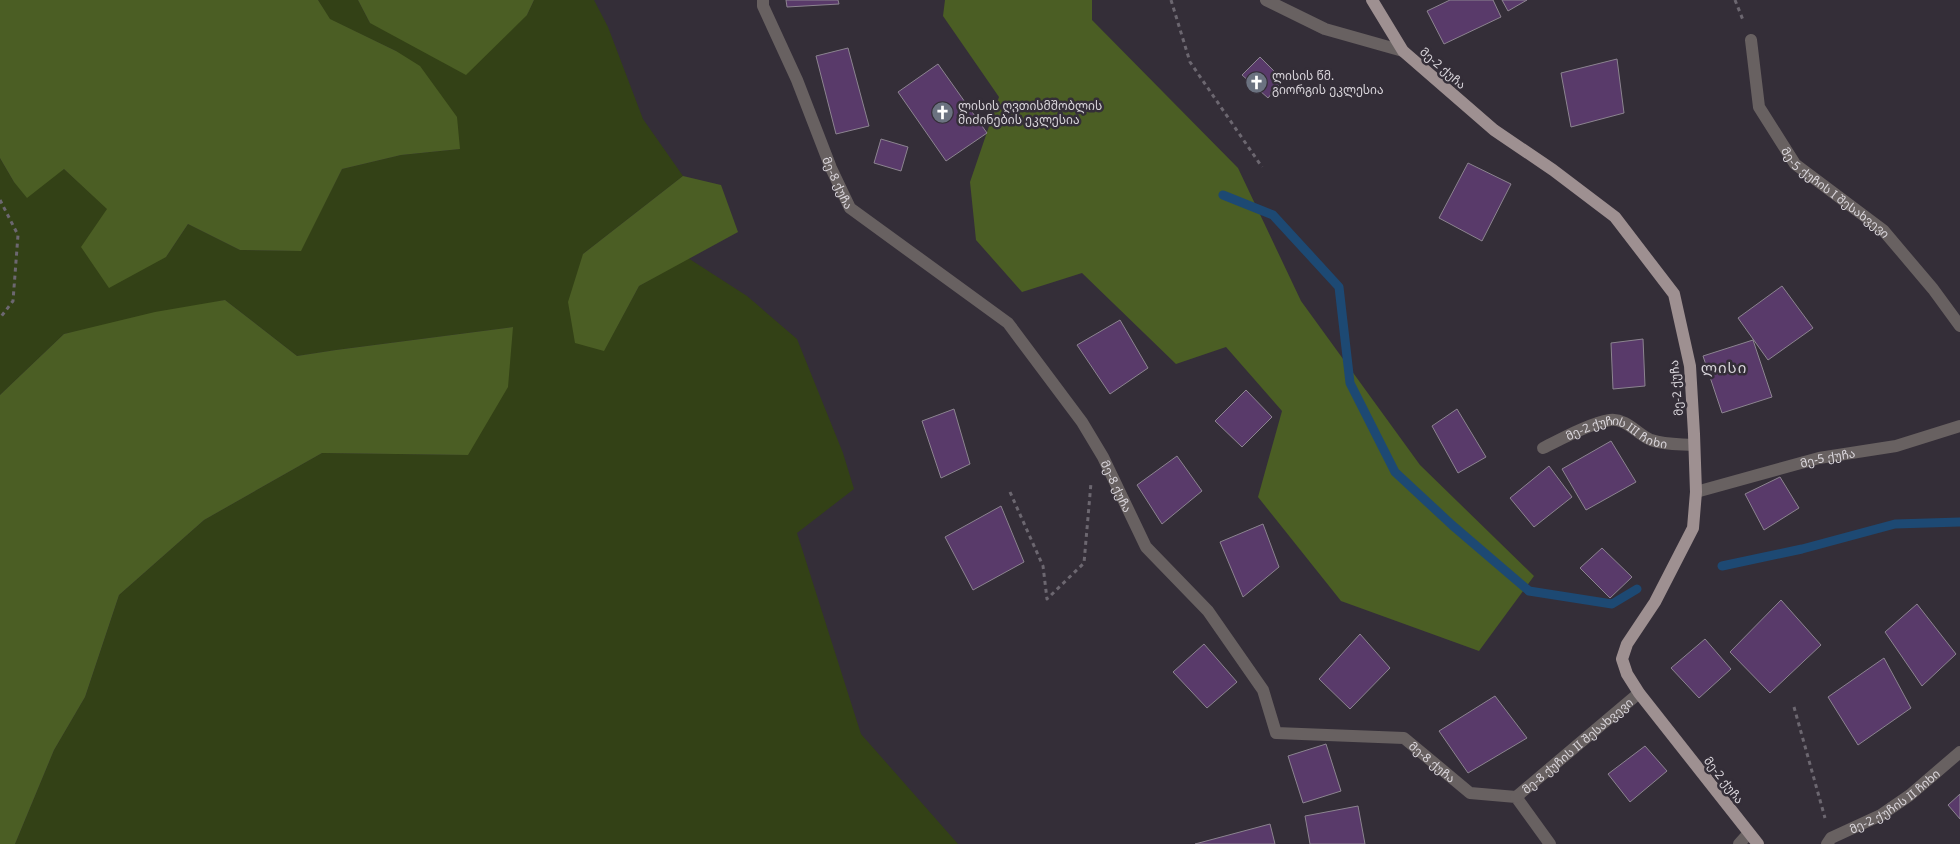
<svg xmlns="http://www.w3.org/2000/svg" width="1960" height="844" font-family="'Noto Sans','Noto Sans Georgian',sans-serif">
<rect width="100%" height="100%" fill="#342e38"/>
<polygon fill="#334116" points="318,0 358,0 370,23 527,15 534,0 594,0 608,27 643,119 683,176 583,254 604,350 639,286 688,258 747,296 797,339 843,453 854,489 797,533 861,734 958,844 15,844 54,750 85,697 119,595 204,520 322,453 468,455 513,327 336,350 297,356 225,300 64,334 0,395 0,158 14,182 64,169 108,209 166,257 188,224 240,250 300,251 342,169 401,155 460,149 396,51 329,19"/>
<g fill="#4b5e24">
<polygon points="0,0 318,0 330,19 396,51 420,66 457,117 460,149 401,155 342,169 301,251 240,250 188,224 166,257 109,288 81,247 107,209 64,169 27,198 14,182 0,158"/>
<polygon points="358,0 534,0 527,15 466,75 370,23"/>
<polygon points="945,0 1092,0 1092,20 1238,168 1301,301 1420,465 1534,576 1479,651 1341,601 1258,497 1282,411 1226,347 1176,364 1082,273 1022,292 976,240 970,182 999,97 943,16"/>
<polygon points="683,176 721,185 738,232 639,286 604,351 575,343 568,302 583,254"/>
<polygon points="225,300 297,356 336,350 513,327 508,387 468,455 322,453 204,520 119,595 85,697 54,750 15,844 0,844 0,395 64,334 155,312"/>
</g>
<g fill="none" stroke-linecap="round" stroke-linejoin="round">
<g stroke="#1d4973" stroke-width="9">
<polyline points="1223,195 1273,215 1339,287 1350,383 1395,472 1452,525 1529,591 1612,604 1637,589"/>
<polyline points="1722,566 1802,549 1895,524 1960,522"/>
</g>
</g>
<g fill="#593a6a" stroke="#8c8490">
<polygon points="786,0 838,0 839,4 787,7"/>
<polygon points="1450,0 1493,0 1501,17 1444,44 1427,11"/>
<polygon points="1502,0 1527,0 1508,11"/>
<polygon points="848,48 869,126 836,134 816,56"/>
<polygon points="1260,57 1283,80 1268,98 1242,75"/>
<polygon points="1617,59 1624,113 1571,127 1561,73"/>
<polygon points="938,64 987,133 946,161 898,92"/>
<polygon points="881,139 908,147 901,171 874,163"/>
<polygon points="1468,163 1511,184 1482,241 1439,218"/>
<polygon points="1782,286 1813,328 1768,360 1738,318"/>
<polygon points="1120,320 1148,368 1110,394 1077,345"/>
<polygon points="1643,339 1645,386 1613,389 1611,343"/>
<polygon points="1753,340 1772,397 1722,413 1703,356"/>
<polygon points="1246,390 1272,417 1242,447 1215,421"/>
<polygon points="954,409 970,464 941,478 922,421"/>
<polygon points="1457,409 1486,457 1458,473 1432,426"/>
<polygon points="1611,441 1636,482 1586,510 1562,469"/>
<polygon points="1177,456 1202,491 1162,524 1137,485"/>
<polygon points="1549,466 1572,497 1534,527 1510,498"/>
<polygon points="1780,477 1799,508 1764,530 1745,494"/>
<polygon points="1001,506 1024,562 973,590 945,537"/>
<polygon points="1263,524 1279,567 1243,597 1220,542"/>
<polygon points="1602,548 1632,577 1610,598 1580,568"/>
<polygon points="1781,600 1821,645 1770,693 1730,652"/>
<polygon points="1917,604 1956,654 1922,686 1885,632"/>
<polygon points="1360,634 1390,668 1350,709 1319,679"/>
<polygon points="1705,639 1731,669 1699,698 1671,668"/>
<polygon points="1204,644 1237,682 1207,708 1173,672"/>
<polygon points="1884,658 1911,708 1858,745 1828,697"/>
<polygon points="1495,696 1527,738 1468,773 1439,731"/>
<polygon points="1326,744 1341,791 1303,803 1288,756"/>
<polygon points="1645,746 1667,771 1630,802 1608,774"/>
<polygon points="1960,794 1960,819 1948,805"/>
<polygon points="1358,806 1365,844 1310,844 1305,816"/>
<polygon points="1270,824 1275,844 1195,844"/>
</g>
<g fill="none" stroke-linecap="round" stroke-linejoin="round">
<g stroke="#6c6770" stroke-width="3" stroke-dasharray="4 4" stroke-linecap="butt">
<polyline points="1171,0 1190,62 1262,167"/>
<polyline points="1735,0 1743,20"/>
<polyline points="0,200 18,235 13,301 0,318"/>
<polyline points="1010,492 1043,566 1047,599 1084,563 1091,483"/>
<polyline points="1794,707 1825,818"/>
</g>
<g stroke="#686161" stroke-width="12">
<path id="s1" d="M763 0V6L797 80 831 168 850 208 1008 323 1082 422 1103 457 1146 547 1208 611 1263 690 1276 733 1404 738 1470 793 1516 797 1550 844"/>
<polyline points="1266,0 1325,29 1403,51"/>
<path id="s2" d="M1751 40 1759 107 1795 164 1883 230 1933 289 1960 326"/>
<path id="s3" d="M1543 448C1561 439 1590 423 1610 420 1627 418 1638 435 1651 440 1665 445 1679 444 1693 445"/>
<path id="s4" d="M1696 492 1819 458 1896 446 1960 426"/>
<path id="s5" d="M1516 797 1639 693"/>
<polyline points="1739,844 1748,834"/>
<path id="s6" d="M1827 844 1831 838 1881 815 1910 795 1960 752"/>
</g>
<polyline stroke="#9e9091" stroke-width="12" points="1372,0 1403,51 1494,130 1553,170 1615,217 1674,294 1690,366 1694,434 1696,492 1693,528 1655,602 1627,644 1622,659 1627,674 1639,693 1758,844"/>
</g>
<defs>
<symbol id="church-disc" viewBox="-11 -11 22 22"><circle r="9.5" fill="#6b7280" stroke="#342e38"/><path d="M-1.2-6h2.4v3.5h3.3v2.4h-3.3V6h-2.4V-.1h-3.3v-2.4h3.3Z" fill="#fff"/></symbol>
</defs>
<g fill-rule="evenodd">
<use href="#church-disc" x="1244" y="70" width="25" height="25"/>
<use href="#church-disc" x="930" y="100" width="25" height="25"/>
</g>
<g text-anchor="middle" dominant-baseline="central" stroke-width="5" stroke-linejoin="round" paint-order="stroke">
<g font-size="12" fill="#d9d5db" stroke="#342e38">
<text transform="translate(1443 68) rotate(41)">მე-2 ქუჩა</text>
<text stroke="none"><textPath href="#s1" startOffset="198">მე-8 ქუჩა</textPath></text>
<text stroke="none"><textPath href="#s2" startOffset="184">მე-5 ქუჩის I შესახვევი</textPath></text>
<text transform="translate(1676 388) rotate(-95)">მე-2 ქუჩა</text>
<text stroke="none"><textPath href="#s3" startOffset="81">მე-2 ქუჩის III ჩიხი</textPath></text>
<text stroke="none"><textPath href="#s4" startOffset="136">მე-5 ქუჩა</textPath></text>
<text stroke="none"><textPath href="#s1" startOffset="618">მე-8 ქუჩა</textPath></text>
<text stroke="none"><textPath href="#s5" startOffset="80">მე-8 ქუჩის II შესახვევი</textPath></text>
<text stroke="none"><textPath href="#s1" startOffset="1081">მე-8 ქუჩა</textPath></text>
<text transform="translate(1724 780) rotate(52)">მე-2 ქუჩა</text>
<text stroke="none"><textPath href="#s6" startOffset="81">მე-2 ქუჩის II ჩიხი</textPath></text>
</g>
<g font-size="12" fill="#d9d5db" stroke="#342e38" text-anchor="start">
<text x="1272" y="75">ლისის წმ.<tspan x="1272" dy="14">გიორგის ეკლესია</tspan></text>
<text x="958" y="105">ლისის ღვთისმშობლის<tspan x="958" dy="14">მიძინების ეკლესია</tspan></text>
</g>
<g font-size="15" letter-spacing="1" fill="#d9d5db" stroke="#342e38">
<text x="1724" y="367">ლისი</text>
</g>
</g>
</svg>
